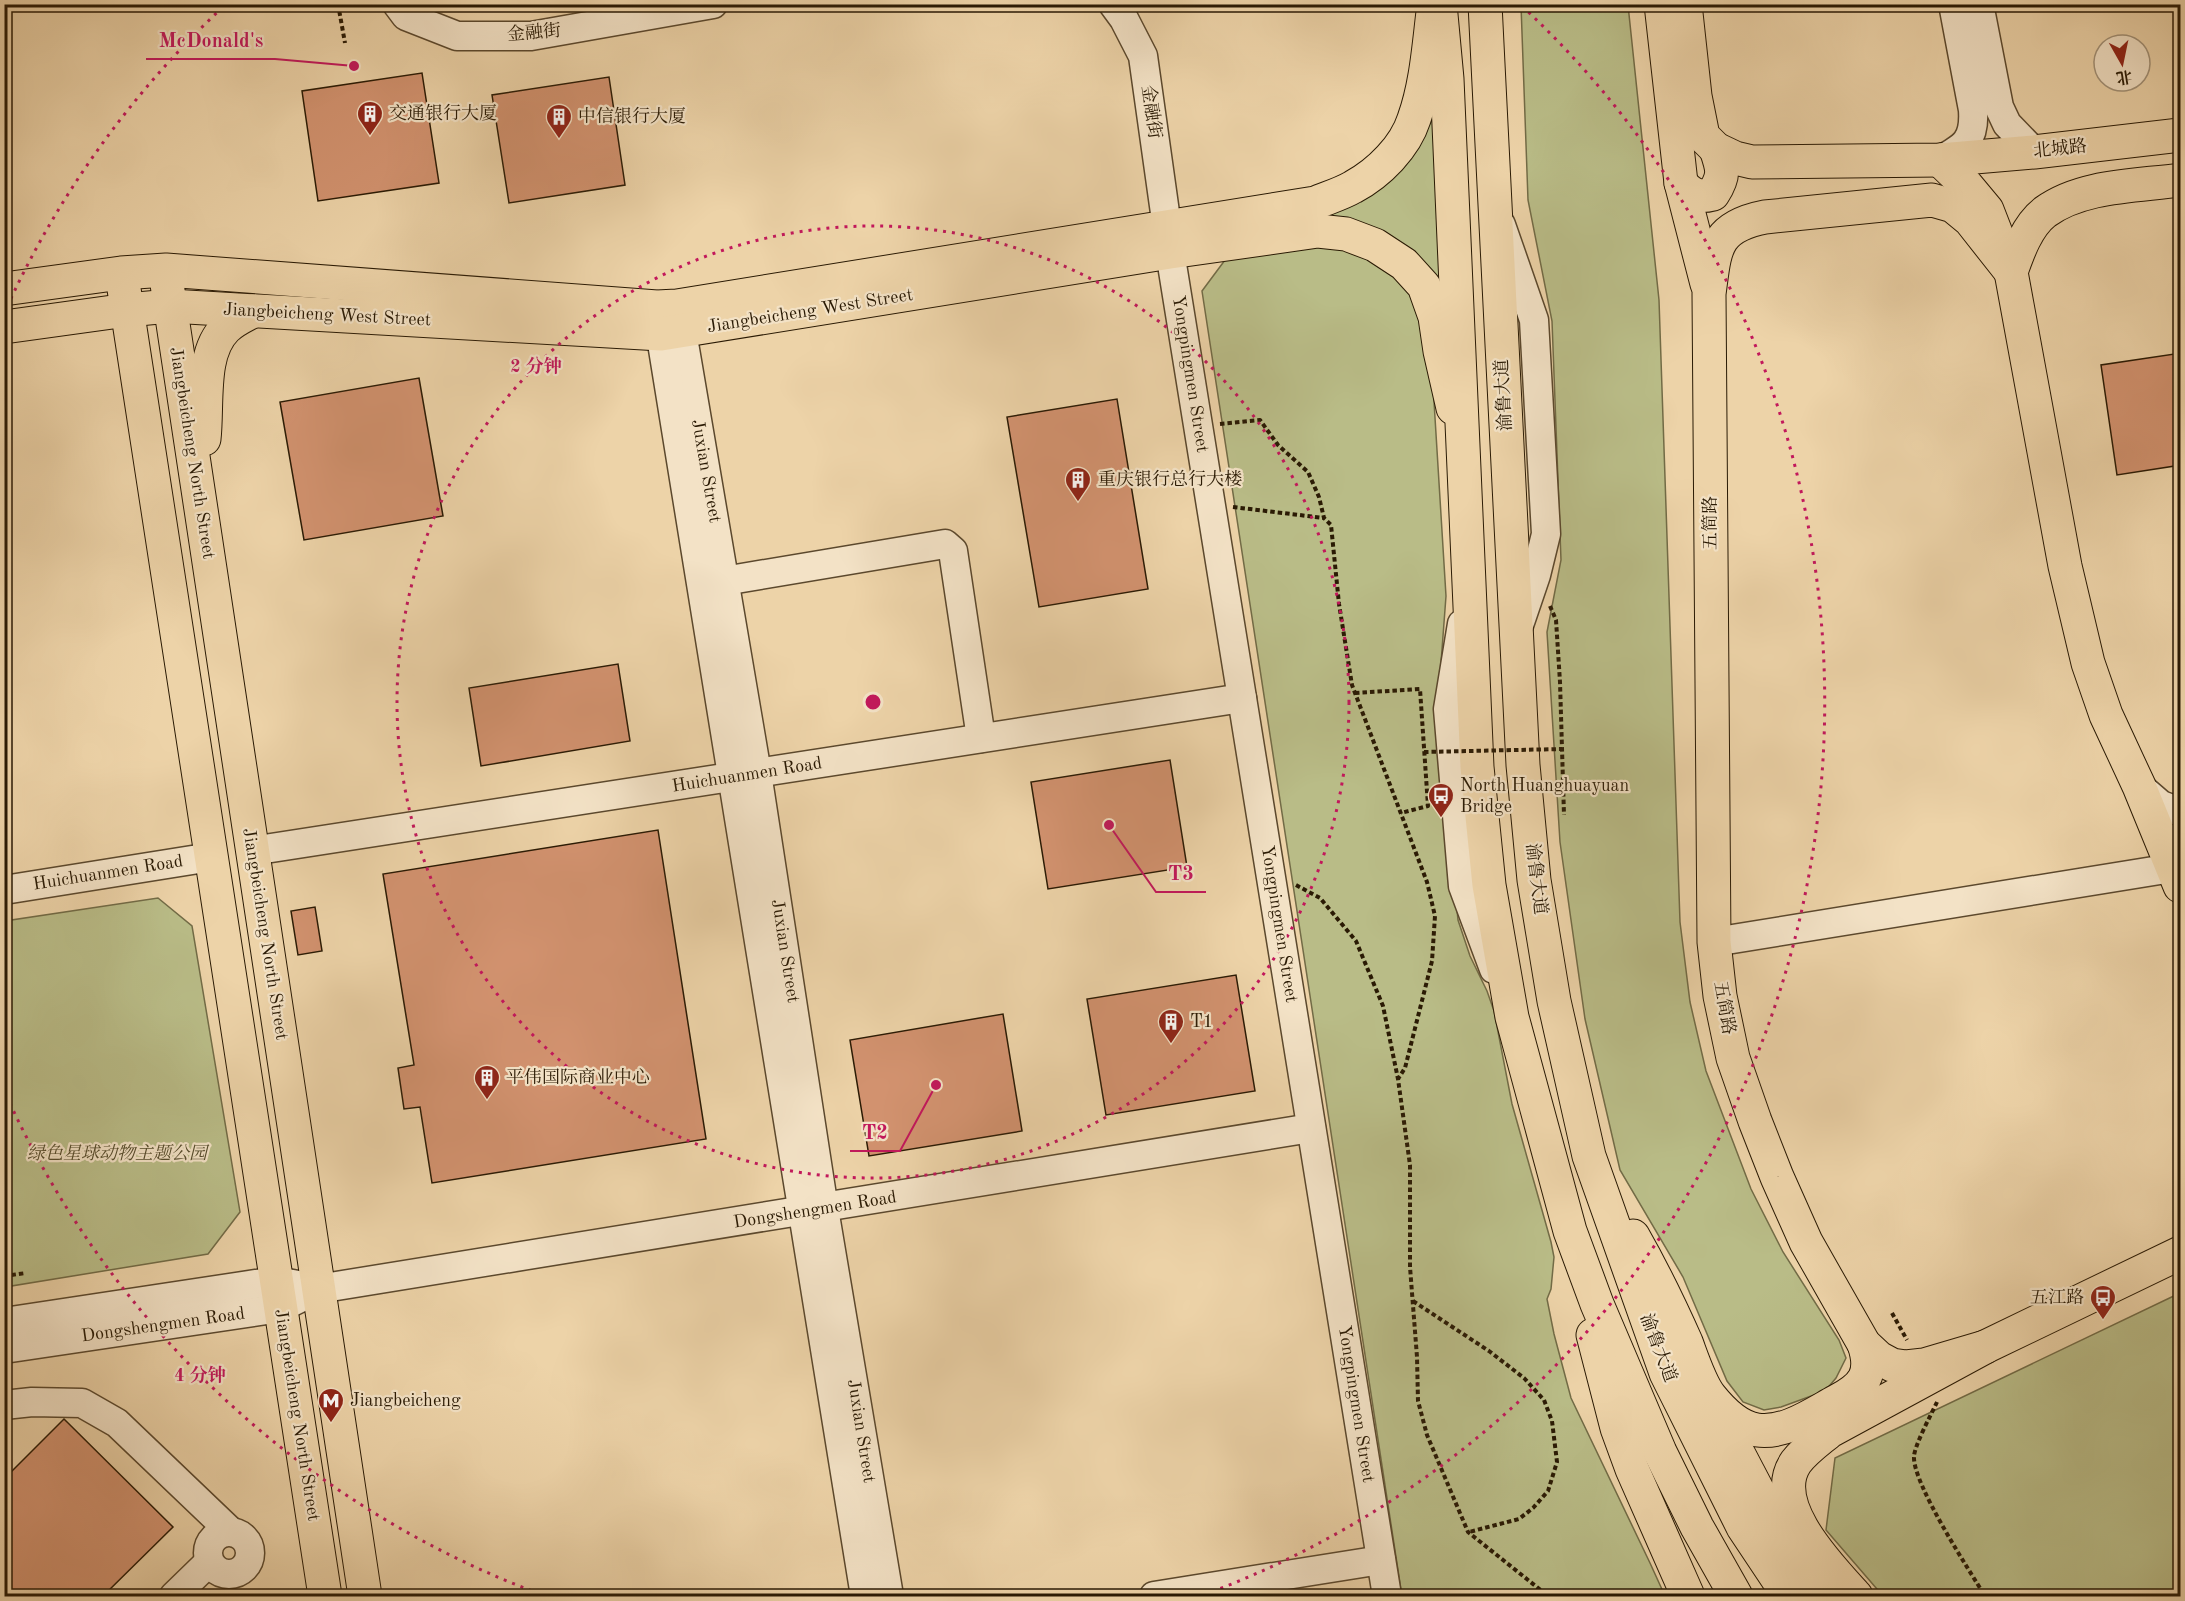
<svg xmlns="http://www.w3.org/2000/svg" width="2185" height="1601" font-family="'Old Standard TT','Noto Serif SC',serif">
<rect width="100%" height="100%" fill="#edd3a8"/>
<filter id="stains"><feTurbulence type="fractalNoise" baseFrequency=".00333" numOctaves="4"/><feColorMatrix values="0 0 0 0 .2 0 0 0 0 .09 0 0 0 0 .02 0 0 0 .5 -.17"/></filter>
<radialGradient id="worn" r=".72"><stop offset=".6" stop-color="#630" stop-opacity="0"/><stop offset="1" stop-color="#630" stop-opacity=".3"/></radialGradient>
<g fill="#b9bc87" stroke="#726b46" stroke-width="1.5">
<polygon points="1521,5 1628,5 1659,300 1680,922 1690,1002 1706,1071 1751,1189 1783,1252 1839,1340 1846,1358 1836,1378 1825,1391 1781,1407 1764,1410 1743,1402 1727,1381 1683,1277 1620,1170 1585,1019 1560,842 1547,632 1561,560 1552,321 1528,200"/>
<polygon points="1428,121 1434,122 1442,286 1328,216"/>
<polygon points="1322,245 1357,250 1405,281 1421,311 1432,369 1446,596 1438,703 1458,920 1470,956 1487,991 1494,1011 1512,1104 1551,1242 1554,1257 1551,1289 1547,1299 1554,1334 1571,1398 1650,1563 1665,1596 1402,1596 1202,291 1228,256"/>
<polygon points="158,898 192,926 240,1212 208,1254 5,1287 5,921"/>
<polygon points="2180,1293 2180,1596 1883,1596 1826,1530 1835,1458"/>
</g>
<g fill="#d2926f" stroke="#2a1a04" stroke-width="1.5">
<polygon points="422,73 439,183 318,201 302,91"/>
<polygon points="609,77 625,185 509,203 492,95"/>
<polygon points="2181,353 2181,465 2117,475 2101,365"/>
<polygon points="419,378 443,516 304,540 280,402"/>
<polygon points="1117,399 1148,589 1039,607 1007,417"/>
<polygon points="618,664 630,741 481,766 469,688"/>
<polygon points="1170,760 1187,867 1048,889 1031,782"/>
<polygon points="658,830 706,1139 432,1183 420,1107 404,1109 398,1068 414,1065 383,874"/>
<polygon points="315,907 322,951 298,955 291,911"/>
<polygon points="1236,975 1255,1091 1106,1115 1087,999"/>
<polygon points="1003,1014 1022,1131 869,1156 850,1040"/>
<polygon points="64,1419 173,1527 103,1596 4,1596 4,1479"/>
</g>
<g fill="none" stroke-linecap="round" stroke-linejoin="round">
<defs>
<g id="minor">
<polyline points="397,4 406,16 457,36 531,36 713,4"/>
<polyline points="1113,4 1124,19 1143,56 1167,227"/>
<polyline points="1979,4 1999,107 2007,124 2034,152"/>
<path d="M1940 160C1965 147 1975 140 1973 110L1953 4"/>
<polyline points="1501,225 1534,320 1546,534 1536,575 1518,628"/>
<polyline points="1170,252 1387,1596"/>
<polyline points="678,308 757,773 824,1209 889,1596"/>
<polyline points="657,312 865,1596"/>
<polyline points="724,581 945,544 953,551 981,738"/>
<polyline points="1462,624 1448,709 1463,886 1494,969"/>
<polyline points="2139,786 2161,805 2180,812"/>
<polyline points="252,851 1242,698"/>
<polyline points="4,890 211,857"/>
<polyline points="1714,942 2172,868"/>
<polyline points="4,1322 276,1281 298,1285"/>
<polyline points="4,1349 280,1308 318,1289 1311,1128"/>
<polyline points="4,1405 32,1402 82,1403 117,1423 230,1531"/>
<circle cx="229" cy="1553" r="21"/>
<polyline points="174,1596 209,1562"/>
<polyline points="1154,1596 1381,1560"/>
</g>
<g id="major">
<polyline points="1661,4 1681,183 1707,284"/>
<polyline points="1685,4 1695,96 1703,136 1716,149 1735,158 1752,162 1940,160 2034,152 2180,135"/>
<polyline points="1940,160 1967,186 1987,210 2011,272 2065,566 2088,663 2106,715 2139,786 2180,886"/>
<path d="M2180 180C2137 186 2082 185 2045 212 2027 226 2018 252 2011 272L1970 220 1953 206 1932 200 1765 217C1714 227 1715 249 1709 294L1714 942 1720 996 1733 1058 1755 1121 1777 1177 1806 1242 1864 1344 1879 1358 1892 1365 1906 1367 1924 1365 1985 1347 2180 1253"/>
<path d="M1681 183C1691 195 1698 198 1713 194 1725 175 1723 170 1716 149"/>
<polyline points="167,284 365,1596"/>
<path d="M4 289 121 273 166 270 657 307 677 306 1315 203C1327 198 1341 194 1353 187 1379 173 1405 147 1414 119 1427 83 1429 42 1434 4"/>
<polyline points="124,289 325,1596"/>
<polyline points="4,327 127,310 170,306 661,334 1170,252 1318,231 1346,234 1375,245 1404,264 1424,286 1435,317 1440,351 1453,408"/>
<path d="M204 439C208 404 200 353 226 328 234 320 244 316 253 311"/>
</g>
<g id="highway">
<polyline points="1440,4 1447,79 1477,767 1489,885 1512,1017 1570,1231 1597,1304 1660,1452 1697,1527 1736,1596"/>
<polyline points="1485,4 1523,765 1534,880 1554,1001 1589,1156 1666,1373 1743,1527 1789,1596"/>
<path d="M1633 1236C1653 1271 1670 1306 1686 1342 1692 1358 1700 1383 1710 1396 1722 1411 1737 1427 1757 1430 1785 1434 1813 1414 1837 1401 1864 1387 1874 1374 1864 1344"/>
<polyline points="1593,1335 1617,1428 1632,1469 1688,1596"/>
<polyline points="1715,1409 1781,1535 1818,1596"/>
<path d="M1856 1596C1830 1567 1767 1504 1796 1462 1805 1450 1818 1441 1830 1431L1985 1347"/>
</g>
</defs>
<use href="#minor" stroke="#5b482d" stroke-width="31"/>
<use href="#major" stroke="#2a1a04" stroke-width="35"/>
<use href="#highway" stroke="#2a1a04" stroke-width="35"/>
<g stroke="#2a1a04" stroke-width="4" stroke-dasharray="4.5 3" stroke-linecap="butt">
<polyline points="338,4 345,43"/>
<polyline points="1220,424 1260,420 1278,445 1308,472 1319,497 1324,518 1331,525 1339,604 1352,685 1427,882 1435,916 1432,961 1405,1068 1398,1079"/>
<polyline points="1233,507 1324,518"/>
<polyline points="1550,606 1556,620 1560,682 1564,815"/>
<polyline points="1355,693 1420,689 1428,806 1401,813"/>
<polyline points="1296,885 1320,898 1356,941 1383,1006 1398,1079 1410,1165 1410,1267 1417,1357 1418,1401 1427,1435 1468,1532 1548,1596"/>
<polyline points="4,1276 26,1273"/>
<polyline points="1413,1301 1489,1351 1524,1378 1544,1400 1552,1421 1557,1462 1548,1491 1533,1508 1519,1519 1469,1532"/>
<polyline points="1892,1313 1907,1340"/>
<path d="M1937 1402C1932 1413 1914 1446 1914 1457 1913 1484 1969 1570 1985 1596"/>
</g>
<use href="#minor" stroke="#f3e2c6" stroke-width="28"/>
<use href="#major" stroke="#edd3a8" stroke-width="33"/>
<use href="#highway" stroke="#edd3a8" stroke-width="33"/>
<polyline stroke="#2a1a04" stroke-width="4" stroke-dasharray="4.5 3" stroke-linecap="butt" points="1424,752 1562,749"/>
</g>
<g fill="none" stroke="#c2185b" stroke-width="3" stroke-dasharray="3 6">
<circle cx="873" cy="702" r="476"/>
<path d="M540 1594A952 952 0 0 1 7 1097M7 307A952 952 0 0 1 224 6M1522 6A952 952 0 0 1 1206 1594"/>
</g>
<defs>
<symbol id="building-pin" viewBox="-11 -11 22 30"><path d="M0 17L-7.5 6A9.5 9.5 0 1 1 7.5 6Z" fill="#8f2418" stroke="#f3e2c6"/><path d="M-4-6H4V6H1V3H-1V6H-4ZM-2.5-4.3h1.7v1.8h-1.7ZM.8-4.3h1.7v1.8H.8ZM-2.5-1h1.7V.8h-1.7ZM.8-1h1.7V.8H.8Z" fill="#fff"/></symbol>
<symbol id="bus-pin" viewBox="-11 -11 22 30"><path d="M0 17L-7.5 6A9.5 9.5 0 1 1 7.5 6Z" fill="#8f2418" stroke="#f3e2c6"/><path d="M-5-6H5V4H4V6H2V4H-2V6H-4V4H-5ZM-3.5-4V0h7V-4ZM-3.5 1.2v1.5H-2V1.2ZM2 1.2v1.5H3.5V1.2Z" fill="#fff"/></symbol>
<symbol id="metro-pin" viewBox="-11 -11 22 30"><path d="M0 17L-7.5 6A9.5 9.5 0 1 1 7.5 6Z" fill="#8f2418" stroke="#f3e2c6"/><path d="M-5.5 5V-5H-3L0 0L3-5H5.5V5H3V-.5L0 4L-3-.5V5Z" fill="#fff"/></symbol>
</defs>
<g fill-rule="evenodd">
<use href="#building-pin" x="355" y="99" width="30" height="40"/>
<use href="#building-pin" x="544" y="102" width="30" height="40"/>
<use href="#building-pin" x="1063" y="465" width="30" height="40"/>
<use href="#bus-pin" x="1426" y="781" width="30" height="40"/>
<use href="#building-pin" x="1156" y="1007" width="30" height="40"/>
<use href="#building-pin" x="472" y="1063" width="30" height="40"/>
<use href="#bus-pin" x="2088" y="1283" width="30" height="40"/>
<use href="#metro-pin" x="316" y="1386" width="30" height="40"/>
</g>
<g text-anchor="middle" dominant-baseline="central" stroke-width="4.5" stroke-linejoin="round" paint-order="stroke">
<g font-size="18" fill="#2a1a04" stroke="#f3e2c6">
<text transform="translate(534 33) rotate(-5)">金融街</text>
<text transform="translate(1151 112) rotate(82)">金融街</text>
<text transform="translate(2060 149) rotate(-6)">北城路</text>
<text transform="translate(810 311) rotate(-9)">Jiangbeicheng West Street</text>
<text transform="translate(327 315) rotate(3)">Jiangbeicheng West Street</text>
<text transform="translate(1190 374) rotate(81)">Yongpingmen Street</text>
<text transform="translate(1504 395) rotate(-93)">渝鲁大道</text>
<text transform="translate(192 453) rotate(81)">Jiangbeicheng North Street</text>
<text transform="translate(706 471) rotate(80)">Juxian Street</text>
<text transform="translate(1711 523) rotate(-90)">五简路</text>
<text transform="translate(747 775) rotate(-9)">Huichuanmen Road</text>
<text transform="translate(108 873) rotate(-9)">Huichuanmen Road</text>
<text transform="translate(1536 879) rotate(83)">渝鲁大道</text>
<text transform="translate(1279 924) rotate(81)">Yongpingmen Street</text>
<text transform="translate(265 934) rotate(81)">Jiangbeicheng North Street</text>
<text transform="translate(785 951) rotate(81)">Juxian Street</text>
<text transform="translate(1724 1008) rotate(80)">五简路</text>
<text transform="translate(815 1210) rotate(-9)">Dongshengmen Road</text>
<text transform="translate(163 1325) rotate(-8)">Dongshengmen Road</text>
<text transform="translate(1658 1348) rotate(69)">渝鲁大道</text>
<text transform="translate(1356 1404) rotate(81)">Yongpingmen Street</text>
<text transform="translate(297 1415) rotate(81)">Jiangbeicheng North Street</text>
<text transform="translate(861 1431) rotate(81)">Juxian Street</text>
</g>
<g font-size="18" fill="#2a1a04" stroke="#f3e2c6" text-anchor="start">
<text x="389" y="114">交通银行大厦</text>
<text x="578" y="117">中信银行大厦</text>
<text x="1098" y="480">重庆银行总行大楼</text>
<text x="1460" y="786">North Huanghuayuan<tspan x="1460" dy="21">Bridge</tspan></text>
<text x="1190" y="1022">T1</text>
<text x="506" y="1078">平伟国际商业中心</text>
<text x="2084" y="1298" text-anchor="end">五江路</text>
<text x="350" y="1401">Jiangbeicheng</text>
</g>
<g font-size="18" font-style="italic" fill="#554b2b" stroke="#f3e2c6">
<text x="117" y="1154">绿色星球动物主题公园</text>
</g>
</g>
<circle cx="873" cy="702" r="9" fill="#c2185b" stroke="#f3e2c6" stroke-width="3"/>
<g font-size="18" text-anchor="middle" font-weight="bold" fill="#c2185b" stroke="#f3e2c6" stroke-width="4.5" stroke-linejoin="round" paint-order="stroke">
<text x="536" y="372">2 分钟</text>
<text x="200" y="1381">4 分钟</text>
</g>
<path fill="none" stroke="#c2185b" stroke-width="2" d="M354 66L275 59H146M1109 825L1156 892H1206M936 1085L900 1151H850"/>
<g fill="#c2185b" stroke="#f3e2c6" stroke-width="2">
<circle cx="354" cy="66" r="6"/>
<circle cx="1109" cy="825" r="6"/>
<circle cx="936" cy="1085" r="6"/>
</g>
<g font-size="20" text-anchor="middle" font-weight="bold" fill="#c2185b" stroke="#f3e2c6" stroke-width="4.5" stroke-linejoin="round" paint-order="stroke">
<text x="211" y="47">McDonald's</text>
<text x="1181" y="880">T3</text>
<text x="875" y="1139">T2</text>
</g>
<rect width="2185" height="1601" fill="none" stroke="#edd3a8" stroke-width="24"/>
<rect x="6" y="6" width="2173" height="1589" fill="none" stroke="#2a1a04" stroke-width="3"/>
<rect x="12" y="12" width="2161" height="1577" fill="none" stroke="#2a1a04" stroke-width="1.5"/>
<g transform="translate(2122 63) rotate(171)"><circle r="28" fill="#f3e2c6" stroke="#a39278" stroke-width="1.5"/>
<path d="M0-4.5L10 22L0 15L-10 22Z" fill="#8f2418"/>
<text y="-9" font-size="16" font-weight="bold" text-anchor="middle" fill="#2a1a04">北</text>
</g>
<rect width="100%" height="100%" filter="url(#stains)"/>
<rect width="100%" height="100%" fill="url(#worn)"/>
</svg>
